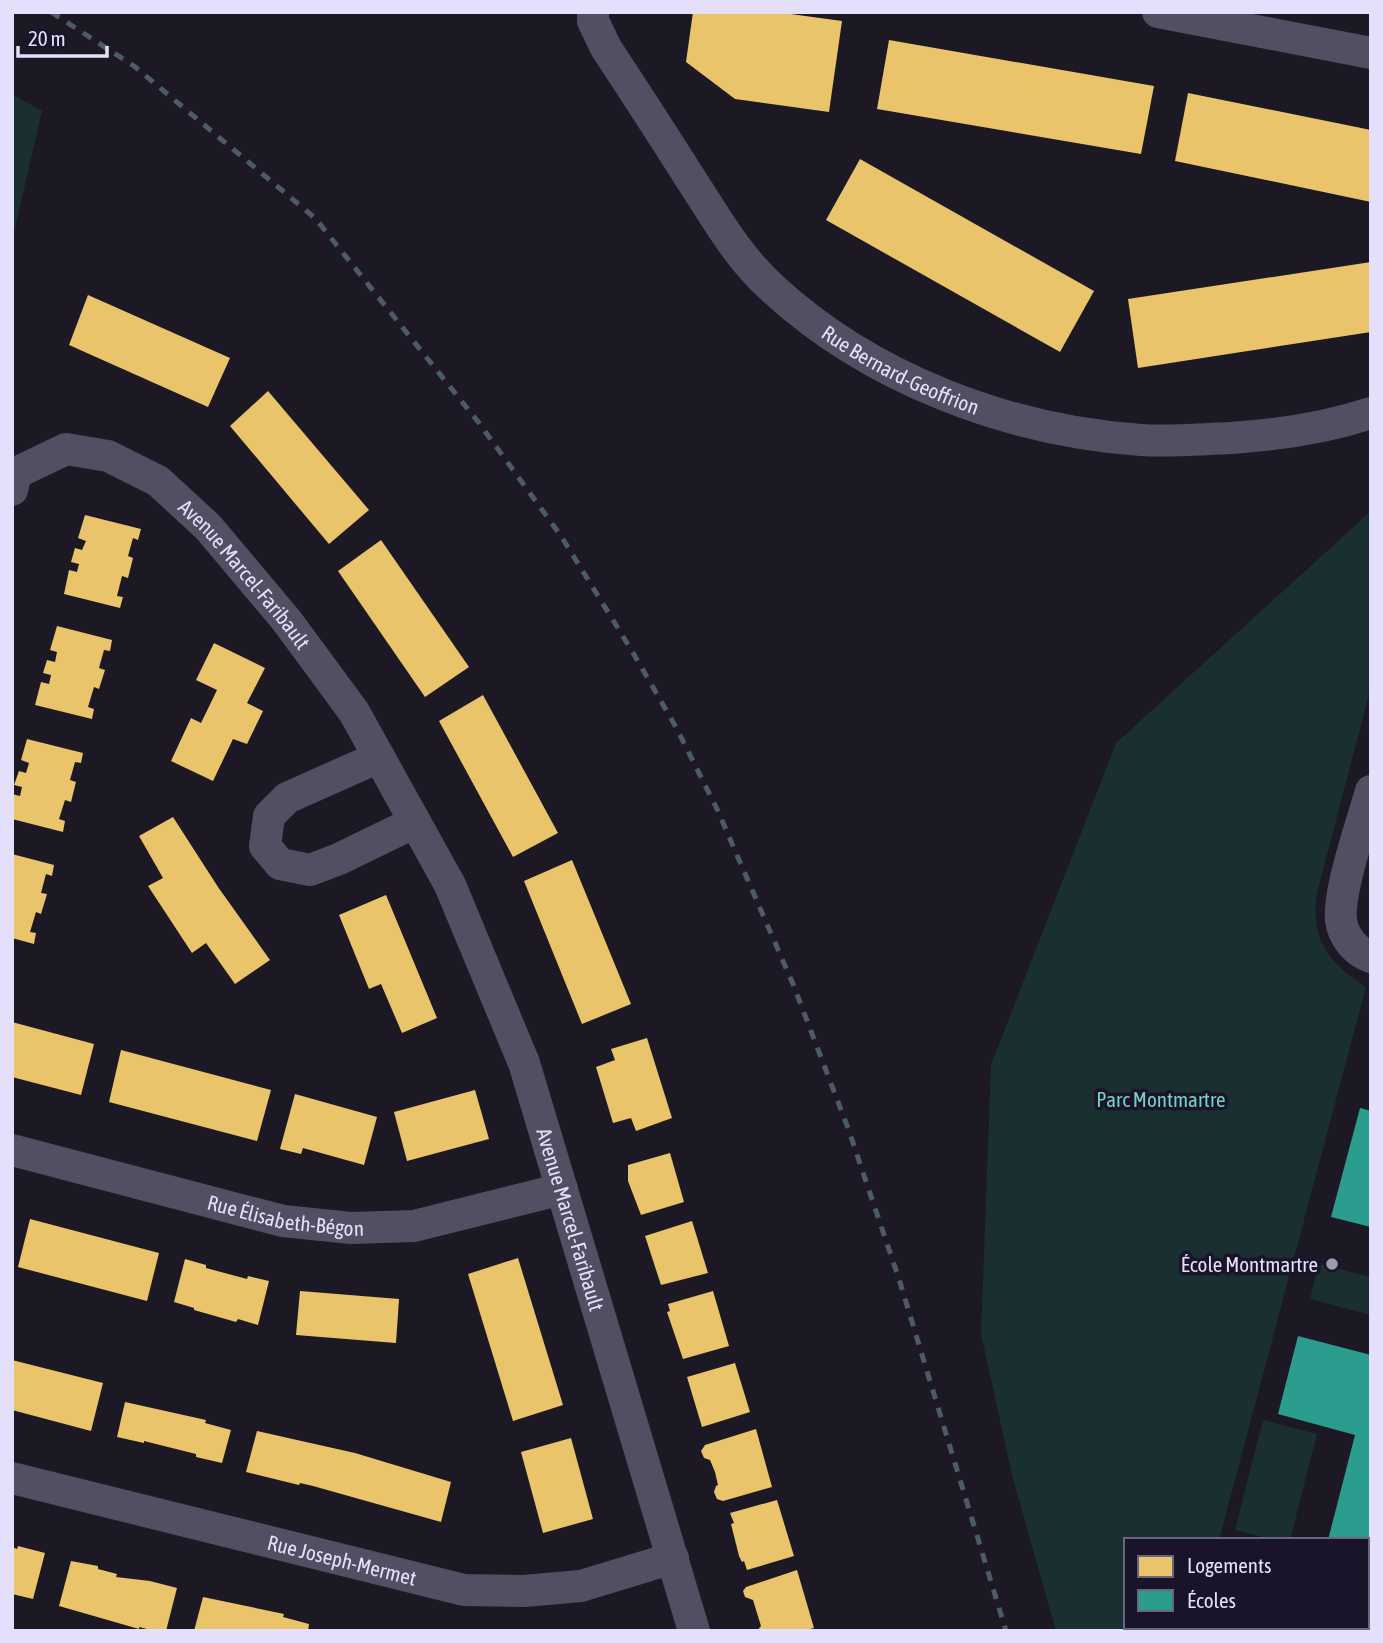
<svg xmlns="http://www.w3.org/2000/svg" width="1383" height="1643" font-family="'Asap Condensed',sans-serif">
<rect width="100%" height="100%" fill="#1c1924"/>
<g fill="#192f30">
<polygon points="12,94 42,111 12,241"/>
<path d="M1371 511V687L1317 893C1310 939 1329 964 1366 987L1219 1540H1126V1627H1195V1631H1056L1013 1479 981 1334 991 1065 1116 743Z"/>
<polygon points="1319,1264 1371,1277 1371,1315 1310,1299"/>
<polygon points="1263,1420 1317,1434 1290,1540 1274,1540 1235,1530"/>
</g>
<g fill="#e9c46a">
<polygon points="693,12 776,12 842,21 829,112 735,99 686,62"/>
<polygon points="889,40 1154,86 1141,154 877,109"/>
<polygon points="1188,93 1371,130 1371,202 1175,161"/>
<polygon points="860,159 1094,291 1060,352 826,220"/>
<polygon points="1371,262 1371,332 1138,368 1128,299"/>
<polygon points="88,295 230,358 208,407 69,345"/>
<polygon points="268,391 369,510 329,544 230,426"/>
<polygon points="85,515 141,529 138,540 133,538 128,556 133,558 128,578 122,576 117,596 123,597 120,608 64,594 69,570 77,572 79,564 71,562 75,548 82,550 86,541 78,538"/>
<polygon points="381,540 469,667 425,697 338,571"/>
<polygon points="57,626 112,640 110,651 104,650 99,668 105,670 99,689 94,687 88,707 94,709 92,719 35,705 41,682 49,684 51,675 43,673 47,660 55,662 57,652 50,650"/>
<polygon points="214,643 265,668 247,703 263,711 247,744 233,739 213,781 171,761 191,718 201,723 217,690 196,680"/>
<polygon points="483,695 558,833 513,857 439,721"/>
<polygon points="27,739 83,753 81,763 75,762 70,780 76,782 71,802 65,800 59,819 65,821 63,832 12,819 12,794 20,796 22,787 14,785 19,771 26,773 29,763 21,760"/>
<polygon points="173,817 218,887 270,960 235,984 206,943 192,953 148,886 163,878 139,836"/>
<polygon points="12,854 54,865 52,876 46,874 41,893 47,894 41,914 36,912 30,932 36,933 34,944 12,938"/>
<polygon points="572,860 631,1004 582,1024 524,881"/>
<polygon points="386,895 437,1018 402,1033 381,984 369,989 339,915"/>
<polygon points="12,1022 94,1044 81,1095 12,1077"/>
<polygon points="647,1038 672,1118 636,1131 631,1118 613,1123 596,1067 615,1060 611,1049"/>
<polygon points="121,1050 271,1090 257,1141 109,1102"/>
<polygon points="475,1090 489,1139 407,1161 394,1112"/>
<polygon points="295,1094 377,1117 364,1165 303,1148 301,1154 280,1149"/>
<polygon points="670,1153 684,1202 641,1215 628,1181 628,1165"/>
<polygon points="30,1219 159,1253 147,1301 18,1267"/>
<polygon points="692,1221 708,1273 661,1285 645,1236"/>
<polygon points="518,1258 563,1405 513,1421 468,1274"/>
<polygon points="185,1259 206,1265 206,1268 247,1279 248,1276 269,1281 258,1325 238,1319 236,1322 194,1310 194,1308 174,1302"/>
<polygon points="300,1291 399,1299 396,1343 296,1335"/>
<polygon points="713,1291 729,1346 683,1359 667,1312 670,1311 668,1304"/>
<polygon points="12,1360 103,1383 91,1431 12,1410"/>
<polygon points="735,1363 750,1412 702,1427 687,1377"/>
<polygon points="125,1402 206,1420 205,1423 231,1430 222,1463 196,1457 196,1454 144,1441 144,1443 117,1437"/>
<polygon points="756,1429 772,1487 723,1501 717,1499 714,1492 716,1486 718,1485 715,1472 710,1460 704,1458 701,1451 705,1445"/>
<polygon points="257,1431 355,1453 451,1482 441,1522 313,1486 300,1483 299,1485 246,1472"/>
<polygon points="571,1438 593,1519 543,1533 521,1452"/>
<polygon points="777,1500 794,1556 747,1570 744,1561 742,1562 739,1556 731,1524 734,1523 730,1513"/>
<polygon points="18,1546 45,1553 33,1599 12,1594 12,1547 17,1549"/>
<polygon points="71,1561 98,1566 98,1569 117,1574 116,1577 150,1581 177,1588 166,1631 155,1631 139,1627 139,1629 59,1606"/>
<polygon points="797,1570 814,1628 803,1631 757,1631 761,1626 753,1600 745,1597 743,1591 746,1587"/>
<polygon points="203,1597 284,1614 283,1617 309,1624 308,1631 194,1631"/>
</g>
<g fill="#2a9d8f">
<polygon points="1360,1108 1371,1111 1371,1227 1331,1217"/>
<polygon points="1298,1336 1371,1355 1371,1596 1368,1606 1367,1540 1328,1540 1355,1435 1278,1414"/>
</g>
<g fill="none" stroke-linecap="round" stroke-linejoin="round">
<g stroke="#524f63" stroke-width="32">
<path id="s1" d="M593 12V21L606 48C635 92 664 137 692 181 716 218 738 257 771 287 869 378 1008 431 1141 440 1171 442 1201 439 1231 438 1278 435 1325 428 1371 413"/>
<polyline points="1158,12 1371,53"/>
<path id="s2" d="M12 490 16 473 66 449 108 456 158 481 208 527 287 621 354 712 450 885 524 1063 694 1631"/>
<polyline points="379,757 287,798 269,816 265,846 280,864 310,870 339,859 415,822"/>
<path d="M1371 791C1362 823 1338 891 1341 920 1343 937 1356 952 1371 957"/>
<path id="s3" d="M12 1150 283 1221 351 1228 414 1226 562 1189"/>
<path id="s4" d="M12 1478 464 1590 524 1591 581 1586 673 1558"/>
</g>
<polyline stroke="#4c5a6a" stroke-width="5" stroke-dasharray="10 9" stroke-linecap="butt" points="51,12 134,66 315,218 479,423 561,536 632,651 677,729 717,809 793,984 848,1128 899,1279 1006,1631"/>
</g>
<circle fill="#9e9ab0" stroke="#191429" stroke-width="2.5" cx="1332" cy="1264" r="7"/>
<g text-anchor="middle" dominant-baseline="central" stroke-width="7" stroke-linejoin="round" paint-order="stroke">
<g font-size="21" fill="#e4e0fb" stroke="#191429">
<text stroke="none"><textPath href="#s1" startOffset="485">Rue Bernard-Geoffrion</textPath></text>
<text stroke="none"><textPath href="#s2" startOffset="299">Avenue Marcel-Faribault</textPath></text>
<text stroke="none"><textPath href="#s3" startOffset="282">Rue Élisabeth-Bégon</textPath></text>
<text stroke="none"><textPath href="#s2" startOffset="1029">Avenue Marcel-Faribault</textPath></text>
<text stroke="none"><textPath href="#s4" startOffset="340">Rue Joseph-Mermet</textPath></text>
</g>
<g font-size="21" fill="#74d3c0" stroke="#191429">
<text x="1161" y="1099">Parc Montmartre</text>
</g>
<g font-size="21" fill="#e4e0fb" stroke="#191429" text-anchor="end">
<text x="1318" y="1264">École Montmartre</text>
</g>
</g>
<rect width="1383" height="1643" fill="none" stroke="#e4e0fb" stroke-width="28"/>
<rect x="1124" y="1538" width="245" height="91" fill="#191429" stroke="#6a667d" stroke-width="2"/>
<rect x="1138" y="1556" width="35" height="21" fill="#e9c46a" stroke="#6a667d" stroke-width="2"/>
<text x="1187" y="1573" font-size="21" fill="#e4e0fb">Logements</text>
<rect x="1138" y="1590" width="35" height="21" fill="#2a9d8f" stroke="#6a667d" stroke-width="2"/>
<text x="1187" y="1608" font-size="21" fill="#e4e0fb">Écoles</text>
<path d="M18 46v10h89v-10" fill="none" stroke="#e4e0fb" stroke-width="3.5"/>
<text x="28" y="46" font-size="21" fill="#e4e0fb" stroke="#191429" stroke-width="5" paint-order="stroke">20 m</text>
</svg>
